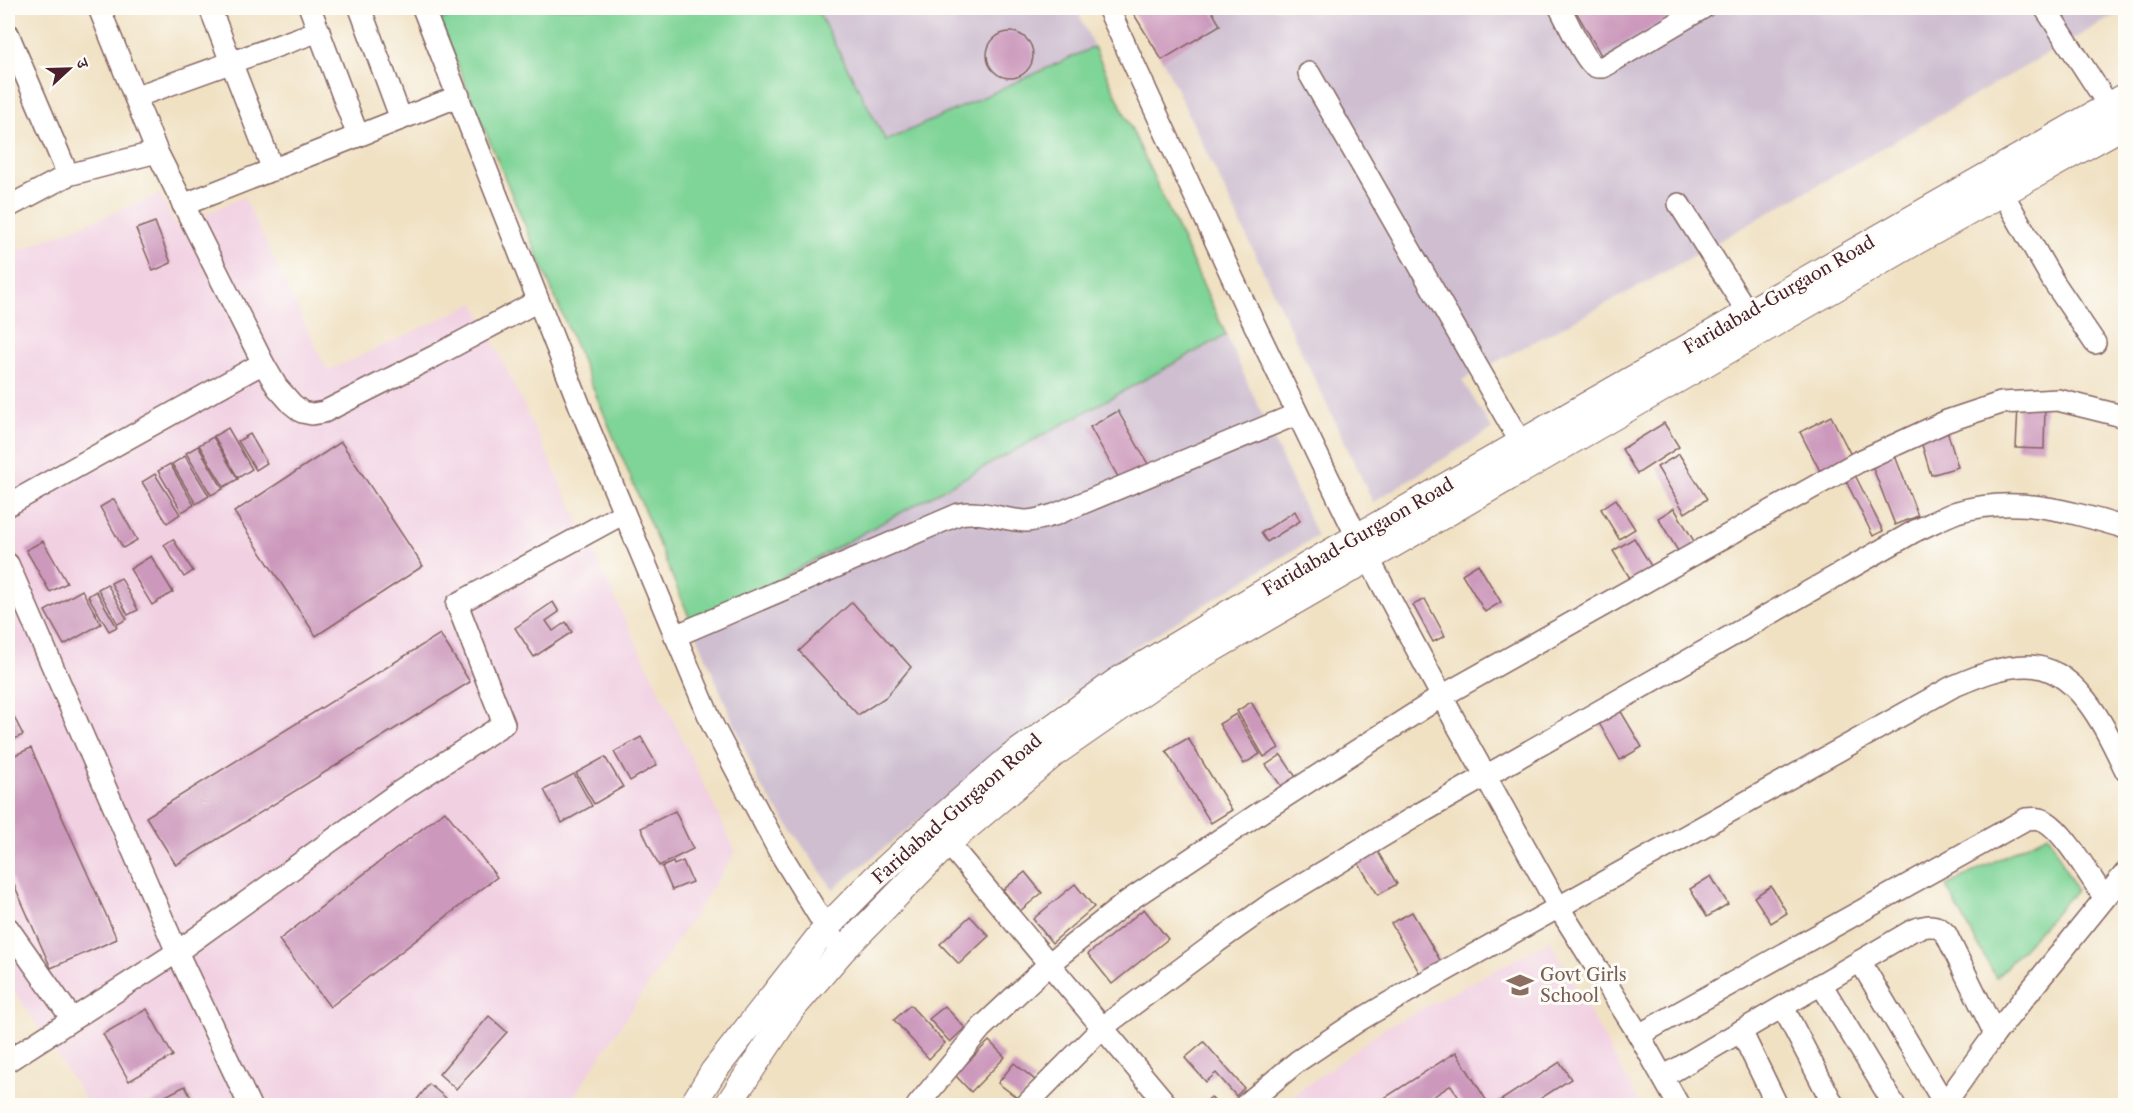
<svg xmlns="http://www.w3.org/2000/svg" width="2133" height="1113" font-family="'Libre Caslon Text','Noto Serif Devanagari',serif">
<rect width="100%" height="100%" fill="#fdfcf7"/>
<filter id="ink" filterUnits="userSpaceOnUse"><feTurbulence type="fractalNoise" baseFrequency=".0167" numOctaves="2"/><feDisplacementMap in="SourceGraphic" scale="12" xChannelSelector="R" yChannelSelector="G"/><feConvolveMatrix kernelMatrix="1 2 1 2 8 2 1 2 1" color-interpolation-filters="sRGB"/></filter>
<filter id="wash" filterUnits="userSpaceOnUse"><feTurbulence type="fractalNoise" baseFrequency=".008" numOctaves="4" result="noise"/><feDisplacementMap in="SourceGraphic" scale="24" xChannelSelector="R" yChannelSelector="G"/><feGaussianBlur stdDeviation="1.35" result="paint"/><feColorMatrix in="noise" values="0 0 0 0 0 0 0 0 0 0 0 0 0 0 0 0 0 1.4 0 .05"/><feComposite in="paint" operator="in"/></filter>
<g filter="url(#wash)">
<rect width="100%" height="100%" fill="#f0e1c3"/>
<g fill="#f1d0e2">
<polygon points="160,194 176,227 244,197 328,371 475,303 736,852 568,1105 89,1105 8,981 8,255"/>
<polygon points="1550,941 1641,1105 1280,1106 1383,1029"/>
</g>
<g fill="#cebed0">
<polygon points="433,8 468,8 439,21"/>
<polygon points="816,8 1076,8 1094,47 886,141"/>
<polygon points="1138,8 2125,8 2126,9 1649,281 1462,380 1492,429 1373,502"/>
<polygon points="1226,335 1317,536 1132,649 833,889 760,785 693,626"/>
</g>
<g fill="#7fd497" stroke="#647a61" stroke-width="1.5">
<polygon points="468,8 816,8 886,141 1094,47 1226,335 693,626 439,21"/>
<polygon points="2048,834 2076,890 1996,978 1946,886"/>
</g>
<g id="blocks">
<g fill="#cc98bc">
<polygon points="1130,8 1210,8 1220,25 1162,60"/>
<polygon points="1574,8 1687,8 1601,55"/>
<circle cx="1010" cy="55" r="23"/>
<polygon points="155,222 171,263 153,271 136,229"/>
<polygon points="2018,406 2045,407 2044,449 2016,448"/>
<polygon points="1118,411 1149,466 1121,482 1090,427"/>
<polygon points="1831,416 1854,461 1823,477 1800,432"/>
<polygon points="1664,423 1679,447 1637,474 1622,449"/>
<polygon points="1946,427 1958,467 1931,475 1919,435"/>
<polygon points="228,428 252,469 238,478 214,436"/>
<polygon points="250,434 267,463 256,470 238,441"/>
<polygon points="213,437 238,479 224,487 199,445"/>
<polygon points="341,442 423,566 316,636 234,512"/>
<polygon points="198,446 223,489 211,495 186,453"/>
<polygon points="1894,453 1918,516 1895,525 1871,463"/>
<polygon points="1679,454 1707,499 1685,513 1657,467"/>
<polygon points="185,456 209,496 196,504 172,464"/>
<polygon points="170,464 194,505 182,512 158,471"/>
<polygon points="155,474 180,514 167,523 142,482"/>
<polygon points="1855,475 1883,531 1873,536 1845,479"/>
<polygon points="114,499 137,540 123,548 100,507"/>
<polygon points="1616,499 1635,529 1619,539 1601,509"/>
<polygon points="1674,508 1697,546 1681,556 1658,518"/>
<polygon points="1295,511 1300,521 1267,542 1261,533"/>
<polygon points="1634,538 1656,574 1635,586 1613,551"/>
<polygon points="173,539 193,571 184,577 164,545"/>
<polygon points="43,541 67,583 50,592 26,550"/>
<polygon points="151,556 173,592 152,605 130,569"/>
<polygon points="1478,564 1501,602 1485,612 1462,574"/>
<polygon points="121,578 138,610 128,615 111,583"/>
<polygon points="107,584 127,619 118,624 98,589"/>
<polygon points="82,590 101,624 64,645 45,611"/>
<polygon points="96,591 117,627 109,631 88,596"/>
<polygon points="1425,599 1445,636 1433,642 1413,605"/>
<polygon points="553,602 559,612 546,621 553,631 566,622 572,632 534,657 515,628"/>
<polygon points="852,602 911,667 886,697 858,715 799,651"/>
<polygon points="440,634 470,682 176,865 146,817"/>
<polygon points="1251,702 1279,748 1264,757 1237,711"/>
<polygon points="8,705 23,735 8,742"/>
<polygon points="1620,710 1642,747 1620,760 1599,723"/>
<polygon points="1236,714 1260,754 1244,764 1219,724"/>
<polygon points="641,737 657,765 630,781 614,752"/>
<polygon points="1188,738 1232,810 1211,823 1166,751"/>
<polygon points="31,748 117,939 51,968 8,871 8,758"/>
<polygon points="1281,755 1300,783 1286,793 1266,765"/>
<polygon points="605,757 623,787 594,804 576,773"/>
<polygon points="574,774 592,806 562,823 544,790"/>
<polygon points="445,811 497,877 330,1007 279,940"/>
<polygon points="675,811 693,849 659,866 641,828"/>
<polygon points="1376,849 1397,884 1378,895 1357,861"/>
<polygon points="683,861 692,882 672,890 662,867 673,862 674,865"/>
<polygon points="1025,872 1042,893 1020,911 1003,890"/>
<polygon points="1711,876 1728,904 1707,917 1690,889"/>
<polygon points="1075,884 1094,907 1052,943 1033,919"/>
<polygon points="1771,886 1787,913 1771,923 1754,897"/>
<polygon points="1144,909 1168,939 1112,984 1088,954"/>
<polygon points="1412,912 1444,967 1423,979 1391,923"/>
<polygon points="970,916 989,936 959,964 940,944"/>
<polygon points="910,1005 945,1043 929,1059 894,1020"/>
<polygon points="945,1006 965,1028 950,1042 929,1019"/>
<polygon points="147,1009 173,1056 129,1081 103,1034"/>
<polygon points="489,1016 507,1032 456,1089 439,1074"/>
<polygon points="989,1041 1005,1057 971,1092 955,1075"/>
<polygon points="1204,1042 1244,1088 1236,1096 1216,1073 1206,1082 1185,1058"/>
<polygon points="1456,1052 1490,1106 1464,1106 1451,1085 1419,1106 1372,1106"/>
<polygon points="1560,1062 1571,1079 1529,1106 1492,1106"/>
<polygon points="1014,1063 1035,1080 1020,1100 998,1083"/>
<polygon points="429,1084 446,1098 440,1106 412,1106"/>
<polygon points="185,1086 195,1106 146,1106"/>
<polygon points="1211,1097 1218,1106 1201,1106"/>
</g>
</g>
</g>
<g filter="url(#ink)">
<use href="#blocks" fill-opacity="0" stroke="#846360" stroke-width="1.5"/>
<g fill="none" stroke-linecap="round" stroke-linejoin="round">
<defs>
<g id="minor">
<polyline points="99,8 157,152 263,363 277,387 292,404 302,412 312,414 324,412 435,356 538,301"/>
<polyline points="210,8 273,170"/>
<polyline points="310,8 358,136"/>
<polyline points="360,8 401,119"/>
<polyline points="423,8 583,414 713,726 779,851 841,952"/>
<polyline points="1108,8 1246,307 1357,537 1456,723 1559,908 1639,1035 1679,1106"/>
<path d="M1560 8C1566 19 1585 60 1593 65 1597 68 1599 67 1603 67L1703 8"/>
<polyline points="2045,8 2109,106"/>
<polyline points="8,34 68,175"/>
<polyline points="1309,73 1521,443"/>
<polyline points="135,97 319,31"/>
<polyline points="2003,194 2053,281 2095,343"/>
<polyline points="1679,204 1748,313"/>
<polyline points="183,205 459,96"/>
<polyline points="8,207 68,175 157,152"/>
<polyline points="8,505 263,363"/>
<polyline points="8,564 177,952 250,1106"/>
<path d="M675 636 959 514C984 510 1002 520 1026 521 1035 521 1045 517 1054 515L1297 414"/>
<polyline points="948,843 1168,1106"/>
<polyline points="8,928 72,1019"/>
<polyline points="1860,961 1944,1103"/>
<polyline points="1821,984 1895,1106"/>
<polyline points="1783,1007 1834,1106"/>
<polyline points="1741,1031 1775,1101"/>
<path d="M1639 1035 2026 819C2034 818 2038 818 2045 821 2065 832 2090 877 2104 897"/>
<polyline points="8,1061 177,952 399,792 504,724 457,604 624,513"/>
<path d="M1663 1077 1913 930C1927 925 1936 923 1946 934L1995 1034"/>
<polyline points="917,1106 981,1028 1050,963 1128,901 1264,810 1442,696 1858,462 1947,421 2001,403 2058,400 2126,417"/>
<path d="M1025 1106 1103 1027 1217 942 1275 901 1421 813 1915 531C1929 525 1943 517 1957 512 2016 495 2069 511 2126 528"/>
<path d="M1244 1106 1298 1061 1358 1021 1409 991 1952 687C1976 677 2000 666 2027 666 2079 666 2107 732 2126 771"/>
<polyline points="1943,1106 1995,1034 2126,872"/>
</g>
<g id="major">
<polyline points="692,1106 713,1072 826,928 875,878 933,825 1011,757 1117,681 1308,565 2126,96"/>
<polyline points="727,1106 791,1010 841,952 948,843 1055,753 1166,676 1915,242 2126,124"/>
</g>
</defs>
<use href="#minor" stroke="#846360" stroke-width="24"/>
<use href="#major" stroke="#846360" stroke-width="28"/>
<use href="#minor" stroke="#fff" stroke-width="21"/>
<use href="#major" stroke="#fff" stroke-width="26"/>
</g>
</g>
<defs>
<symbol id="school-bare" viewBox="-9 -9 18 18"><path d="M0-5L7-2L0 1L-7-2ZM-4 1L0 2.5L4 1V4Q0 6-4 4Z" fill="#8d6e63" stroke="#fdfcf7" stroke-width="2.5" paint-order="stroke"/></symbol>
</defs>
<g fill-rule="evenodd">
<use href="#school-bare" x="1501" y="966" width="38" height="38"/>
</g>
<g text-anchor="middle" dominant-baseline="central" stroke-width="6" stroke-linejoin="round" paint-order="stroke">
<g font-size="18" fill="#4a1f2b" stroke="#fdfcf7">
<text transform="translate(1779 295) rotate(-30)">Faridabad-Gurgaon Road</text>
<text transform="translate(1358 537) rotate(-30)">Faridabad-Gurgaon Road</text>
<text transform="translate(957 809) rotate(-41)">Faridabad-Gurgaon Road</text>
</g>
<g font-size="18" fill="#785e54" stroke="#fdfcf7" text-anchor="start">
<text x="1540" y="975">Govt Girls<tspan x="1540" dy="21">School</tspan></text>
</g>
</g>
<rect width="2133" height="1113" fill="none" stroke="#fdfcf7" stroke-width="30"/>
<g transform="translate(69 69) rotate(68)" stroke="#fdfcf7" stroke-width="4.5" paint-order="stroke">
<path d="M0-4.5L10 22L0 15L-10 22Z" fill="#4a1f2b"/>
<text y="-9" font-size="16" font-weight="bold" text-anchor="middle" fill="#4a1f2b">उ</text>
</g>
</svg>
